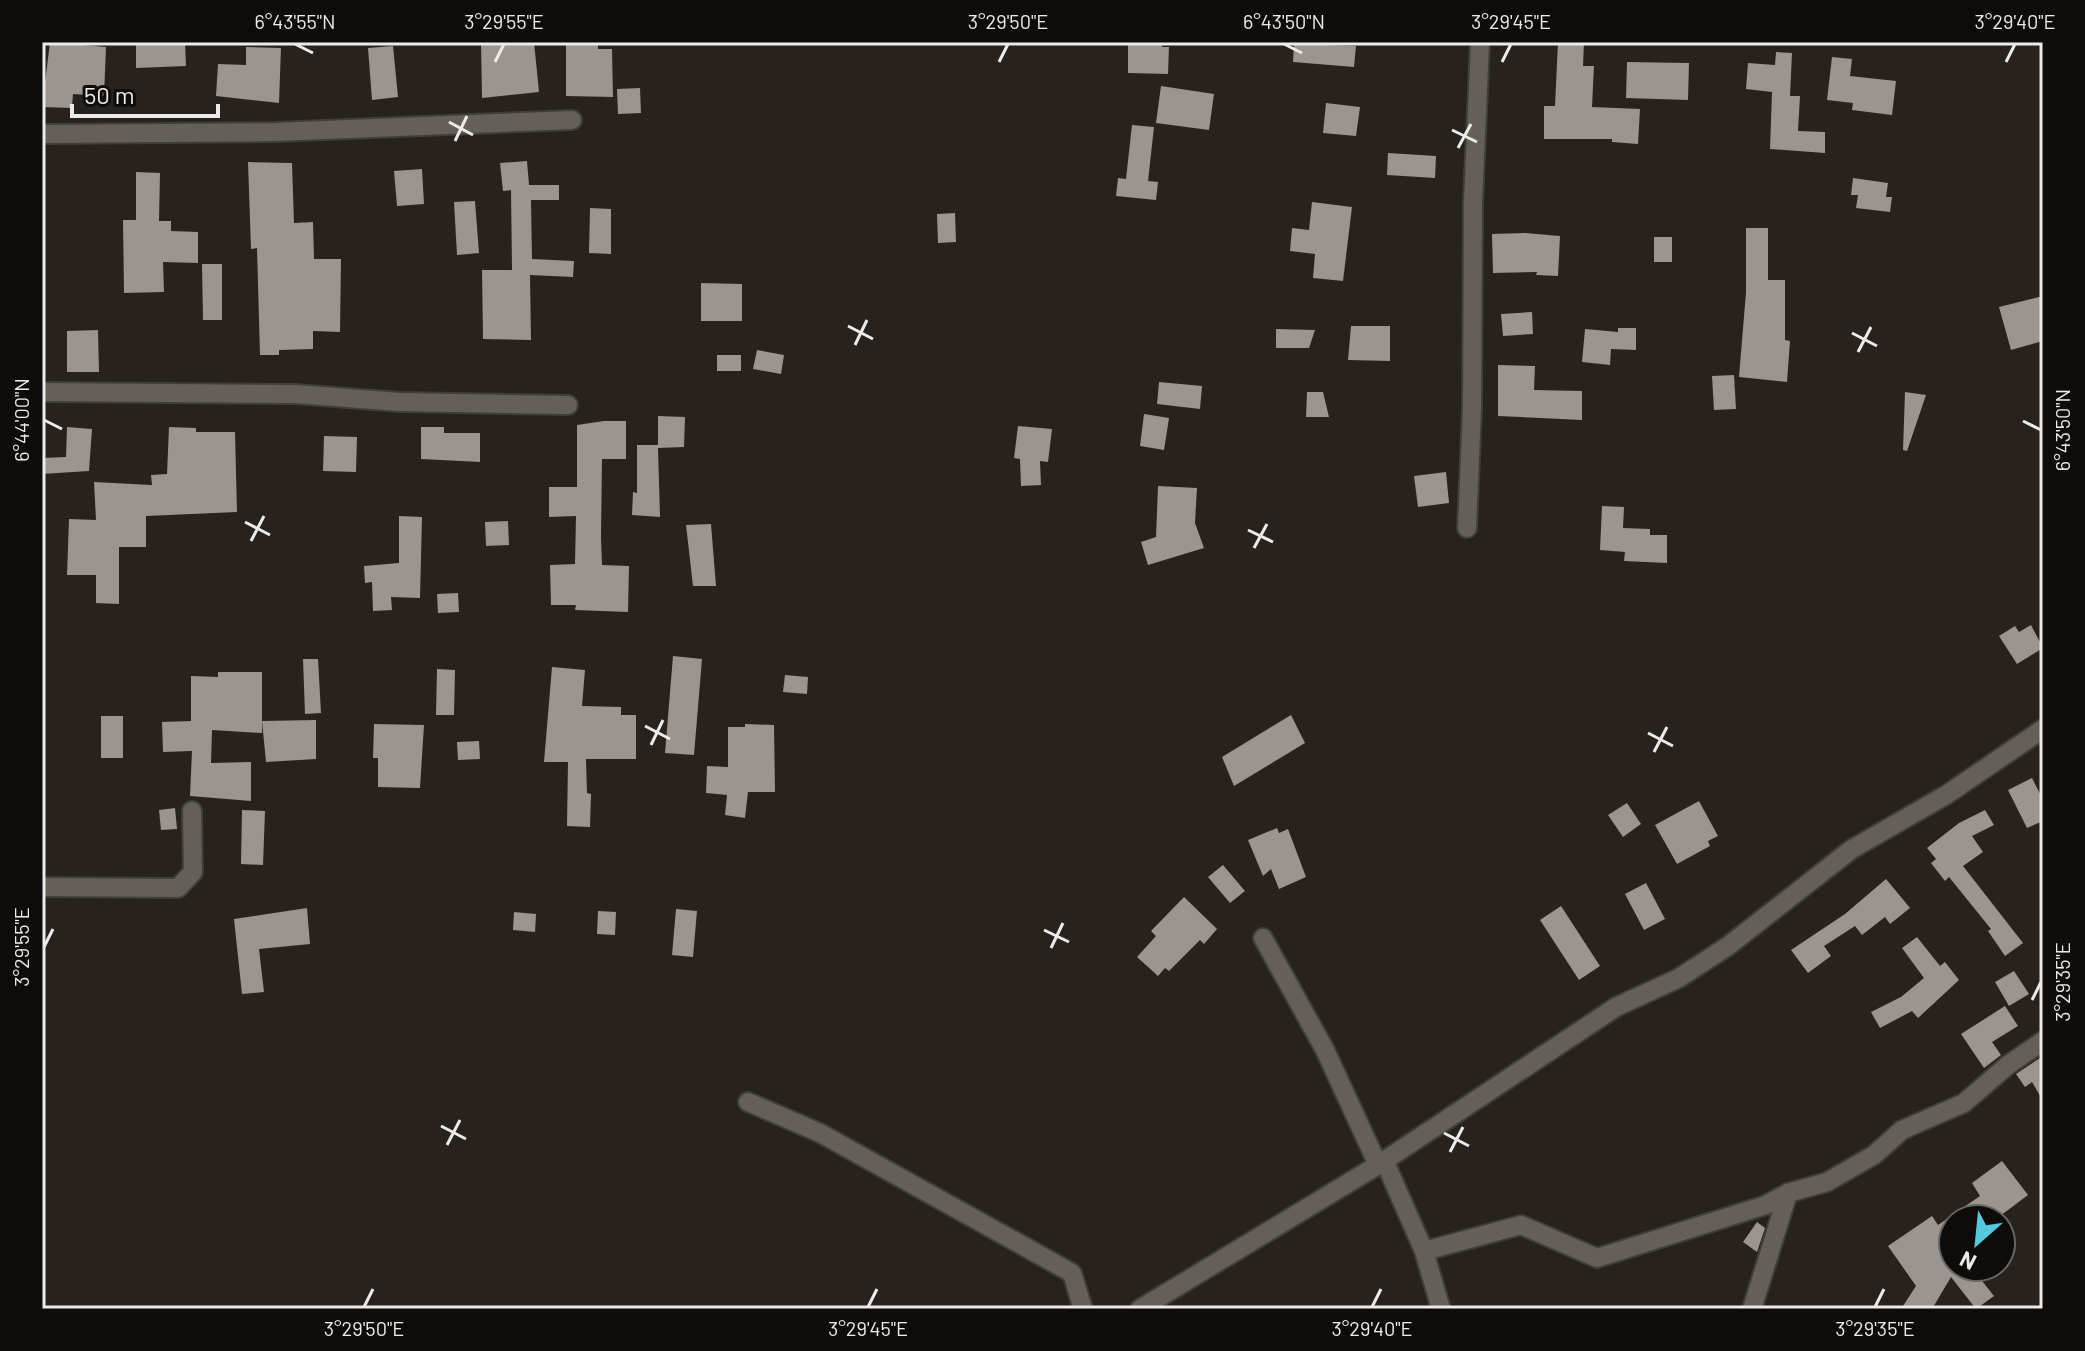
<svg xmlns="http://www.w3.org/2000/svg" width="2085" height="1351" font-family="Barlow,sans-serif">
<rect width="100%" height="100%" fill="#27221e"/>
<g fill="#9b948f">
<polygon points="50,42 106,47 104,96 73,94 72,108 42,107"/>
<polygon points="136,42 185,42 186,66 136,68"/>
<polygon points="481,42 534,42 539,92 482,98"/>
<polygon points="566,42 598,42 598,49 612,49 613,97 566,96"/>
<polygon points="1128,42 1162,42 1162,47 1169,47 1168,74 1128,73"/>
<polygon points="1558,42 1584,42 1583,66 1594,66 1592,107 1640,109 1638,144 1612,142 1612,139 1544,139 1544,106 1555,106"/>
<polygon points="1294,44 1356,46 1354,67 1293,62"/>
<polygon points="393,46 398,97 372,100 368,48"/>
<polygon points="246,47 281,48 279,103 216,96 218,64 246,65"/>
<polygon points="1776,52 1792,53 1790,96 1800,96 1798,131 1825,132 1825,153 1770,149 1772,92 1746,89 1748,63 1775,65"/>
<polygon points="1832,57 1852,59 1850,76 1896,81 1892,115 1852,110 1853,103 1827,100"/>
<polygon points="1627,62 1689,63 1688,100 1626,98"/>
<polygon points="1161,86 1214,94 1209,130 1156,123"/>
<polygon points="640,88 641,113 618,114 617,89"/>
<polygon points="1326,103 1360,107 1356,136 1323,133"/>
<polygon points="1132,125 1154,127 1148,181 1158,182 1156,200 1116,196 1118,178 1126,179"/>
<polygon points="1388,153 1436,156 1435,178 1387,175"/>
<polygon points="527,161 529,185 559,185 559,200 531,200 532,259 574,261 573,277 530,275 531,340 483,339 482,270 512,270 511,190 503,191 500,163"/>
<polygon points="248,162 292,163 294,223 313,222 314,259 341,259 340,332 313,331 313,349 279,350 279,355 260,355 257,248 251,249"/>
<polygon points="422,169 424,204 397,206 394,171"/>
<polygon points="136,172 160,173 159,221 171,221 171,231 198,232 198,263 163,262 164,292 124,293 123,220 136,220"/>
<polygon points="1853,178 1888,183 1886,197 1892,197 1890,212 1856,208 1858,195 1851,195"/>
<polygon points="475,201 479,253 457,255 454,202"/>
<polygon points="1312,202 1352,207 1343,281 1313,278 1315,254 1290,251 1292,228 1309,230"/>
<polygon points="590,208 611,209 611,254 589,253"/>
<polygon points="955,213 956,242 938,243 937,214"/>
<polygon points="1746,228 1768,228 1768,280 1785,280 1785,340 1790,341 1787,382 1739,377 1746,292"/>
<polygon points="1525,233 1560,236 1558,276 1536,275 1537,272 1493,273 1492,234"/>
<rect x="1654" y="237" width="18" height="25"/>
<polygon points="202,264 222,264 222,320 203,320"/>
<polygon points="701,283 742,284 742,321 701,321"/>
<polygon points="2043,296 2043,341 2011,350 1999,307"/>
<polygon points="1532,312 1533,334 1503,336 1501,314"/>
<polygon points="1351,326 1390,326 1390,361 1348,360"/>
<polygon points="1618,328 1636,328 1636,350 1611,349 1610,365 1582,362 1585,329 1618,332"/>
<polygon points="1276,329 1315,330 1309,348 1276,348"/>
<polygon points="98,330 99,372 67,372 67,331"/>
<polygon points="757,350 784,355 781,374 753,369"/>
<rect x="717" y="355" width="24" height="16"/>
<polygon points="1498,365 1535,366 1534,390 1582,391 1582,420 1498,416"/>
<polygon points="1734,375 1736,409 1714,410 1712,376"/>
<polygon points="1159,382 1202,386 1200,409 1157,404"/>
<polygon points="1307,392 1323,392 1329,417 1306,417"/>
<polygon points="1905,392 1926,395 1907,451 1903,450"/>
<polygon points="1144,414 1169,418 1164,450 1140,446"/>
<polygon points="658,416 685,417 684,447 658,448 660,517 632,515 633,492 637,493 637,445 658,445"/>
<polygon points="604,421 626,421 626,459 602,459 601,537 602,565 629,566 628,612 575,610 576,605 551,605 550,565 575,564 576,516 549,517 549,487 577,487 577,425"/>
<polygon points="1018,426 1052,429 1048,462 1040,461 1041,485 1021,486 1020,459 1014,458"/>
<polygon points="67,427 92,429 89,471 42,474 42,458 66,457"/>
<polygon points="169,427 196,428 196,432 235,432 237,512 146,516 146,547 119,547 119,604 96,603 96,575 67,575 69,519 96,520 94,482 152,485 151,475 167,474"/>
<polygon points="421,427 444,427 444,433 480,433 480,462 421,459"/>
<polygon points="324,436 357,437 356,472 323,471"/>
<polygon points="1446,472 1449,503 1418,507 1414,476"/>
<polygon points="1158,486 1197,488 1195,523 1204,548 1148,565 1141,542 1156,537"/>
<polygon points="1602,506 1624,507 1623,528 1650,529 1650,535 1667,535 1667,563 1624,561 1625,552 1600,550"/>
<polygon points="399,516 422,517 420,598 391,597 392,610 373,611 372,582 365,583 364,566 399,563"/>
<polygon points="508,521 509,545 486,546 485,522"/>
<polygon points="711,524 716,586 693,586 686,525"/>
<polygon points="458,593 459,612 438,613 437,594"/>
<polygon points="2031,625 2043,648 2017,664 1999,636 2015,626 2019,632"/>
<polygon points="673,656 702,659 694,755 665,753"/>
<polygon points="303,659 318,659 321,713 305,714"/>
<polygon points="552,667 585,670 582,706 621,707 621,715 636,715 636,759 586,759 587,793 591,794 590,827 567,826 568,762 544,762"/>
<polygon points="437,669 455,670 454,715 436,715"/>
<polygon points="218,672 262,672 262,733 212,730 211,763 251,762 251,801 190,796 192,751 163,752 162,722 191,721 191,676 218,677"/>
<polygon points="785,675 808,677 807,694 783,692"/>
<polygon points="1291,715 1305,743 1234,786 1222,757"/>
<rect x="101" y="716" width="22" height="42"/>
<polygon points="316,720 316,759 266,762 262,721"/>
<polygon points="374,724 424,725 420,788 378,787 378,758 373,758"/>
<polygon points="745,724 774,725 775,792 748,792 745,818 725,815 727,795 706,793 707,766 728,767 728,727 745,727"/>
<polygon points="479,741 480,759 458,760 457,742"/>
<polygon points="2032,778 2043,800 2043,821 2027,828 2008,790"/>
<polygon points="1699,801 1718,836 1708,841 1710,846 1677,864 1655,825"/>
<polygon points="1627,803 1641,824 1623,837 1608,815"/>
<polygon points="175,808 177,829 161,830 159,810"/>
<polygon points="242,810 265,811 263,865 241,864"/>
<polygon points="1985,810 1994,825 1972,836 1983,852 1963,866 2023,943 2005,956 1988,931 1991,929 1949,877 1945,881 1931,863 1936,859 1927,848 1959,823"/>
<polygon points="1277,828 1279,833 1288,829 1306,877 1279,889 1271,869 1263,876 1248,840"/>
<polygon points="1223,865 1245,891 1230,903 1208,877"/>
<polygon points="1886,879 1910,908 1890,924 1885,917 1862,935 1855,926 1824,946 1831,956 1808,973 1791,950 1845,914"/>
<polygon points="1646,883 1665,919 1644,930 1625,894"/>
<polygon points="1184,897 1217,929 1204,944 1200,940 1169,971 1165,968 1158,976 1137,957 1156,936 1151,931"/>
<polygon points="1561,906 1600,966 1579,980 1540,920"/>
<polygon points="307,908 310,944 259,949 264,992 242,994 234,919"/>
<polygon points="676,909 697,911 693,957 672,955"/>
<polygon points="598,911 616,912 615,935 597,934"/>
<polygon points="514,912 536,914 535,932 513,930"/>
<polygon points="1917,937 1940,966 1945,962 1959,980 1918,1018 1912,1011 1880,1028 1871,1012 1901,997 1924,978 1902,948"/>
<polygon points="2014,971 2029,994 2009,1006 1995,982"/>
<polygon points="2005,1006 2018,1026 1992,1042 2001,1055 1984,1068 1961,1034"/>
<polygon points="2043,1056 2043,1101 2032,1082 2025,1087 2016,1074"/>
<polygon points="2002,1161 2028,1195 1996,1219 1953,1219 1953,1267 1971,1267 1994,1296 1976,1309 1951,1277 1932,1309 1901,1309 1916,1286 1888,1246 1932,1216 1938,1225 1980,1196 1972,1183"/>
<polygon points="1757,1222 1765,1228 1757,1252 1743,1242"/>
</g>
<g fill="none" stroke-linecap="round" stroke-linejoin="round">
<defs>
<g id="street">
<polyline points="42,134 275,132 572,120"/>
<polyline points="42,392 295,394 400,402 568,405"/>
<polyline points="1467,528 1472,409 1473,202 1480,42"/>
<polyline points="42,887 178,888 193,872 192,811"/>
<polyline points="1263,938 1325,1050 1378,1165 1616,1007 1679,978 1728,946 1852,849 1946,795 2043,729"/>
<polyline points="748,1102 820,1133 1072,1273 1083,1309"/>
<polyline points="1384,1160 1424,1251 1441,1309"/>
<polyline points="1424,1251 1521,1225 1597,1258 1766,1205 1788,1193 1827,1182 1874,1155 1902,1130 1964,1103 2008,1065 2043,1041"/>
<polyline points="1140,1309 1378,1165"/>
<polyline points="1752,1309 1788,1193"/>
</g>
</defs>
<use href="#street" stroke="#413d39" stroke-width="22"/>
<use href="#street" stroke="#655f5a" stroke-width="18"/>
</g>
<path fill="none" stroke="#edeae7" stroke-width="3" d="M295 44 313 53M1284 44 1302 53M495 62 504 44M999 62 1008 44M1502 62 1511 44M2006 62 2015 44M449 122 473 135M1452 130 1477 142M455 141 467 116M1458 148 1471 124M848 326 873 339M1852 333 1877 346M855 345 867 320M1858 352 1871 327M44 420 62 429M2023 421 2041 430M245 522 270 535M1248 530 1273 542M251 541 264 516M1254 548 1267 524M645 726 670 739M1648 733 1673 746M651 745 663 720M1654 752 1667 727M1044 930 1069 942M44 947 53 929M1051 948 1063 923M2032 1000 2041 982M441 1126 466 1139M1444 1133 1469 1146M447 1145 460 1120M1450 1152 1463 1127M364 1307 373 1289M868 1307 877 1289M1372 1307 1381 1289M1875 1307 1884 1289"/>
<rect width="2085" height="1351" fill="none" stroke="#0e0c0a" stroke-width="88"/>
<g transform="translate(1977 1243) rotate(207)"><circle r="38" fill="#0e0c0a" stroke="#676562" stroke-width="2"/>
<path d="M0-6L14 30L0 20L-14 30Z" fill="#55cadf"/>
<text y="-12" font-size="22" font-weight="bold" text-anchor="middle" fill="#edeae7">N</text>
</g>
<path d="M72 104v12h146v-12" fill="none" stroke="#edeae7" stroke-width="4"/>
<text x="84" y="104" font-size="24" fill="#edeae7" stroke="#0e0c0a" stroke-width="6" paint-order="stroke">50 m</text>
<rect x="44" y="44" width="1997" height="1263" fill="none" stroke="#edeae7" stroke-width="3"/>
<g font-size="20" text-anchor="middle" fill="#edeae7">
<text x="295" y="29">6°43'55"N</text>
<text x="504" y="29">3°29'55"E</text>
<text x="1008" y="29">3°29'50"E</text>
<text x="1284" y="29">6°43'50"N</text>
<text x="1511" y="29">3°29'45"E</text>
<text x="2015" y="29">3°29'40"E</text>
<text transform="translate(22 420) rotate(-90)" y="7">6°44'00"N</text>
<text transform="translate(2063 430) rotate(-90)" y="7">6°43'50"N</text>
<text transform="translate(22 947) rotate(-90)" y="7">3°29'55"E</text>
<text transform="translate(2063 982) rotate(-90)" y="7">3°29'35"E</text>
<text x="364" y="1336">3°29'50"E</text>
<text x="868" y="1336">3°29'45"E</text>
<text x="1372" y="1336">3°29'40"E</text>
<text x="1875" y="1336">3°29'35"E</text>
</g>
</svg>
